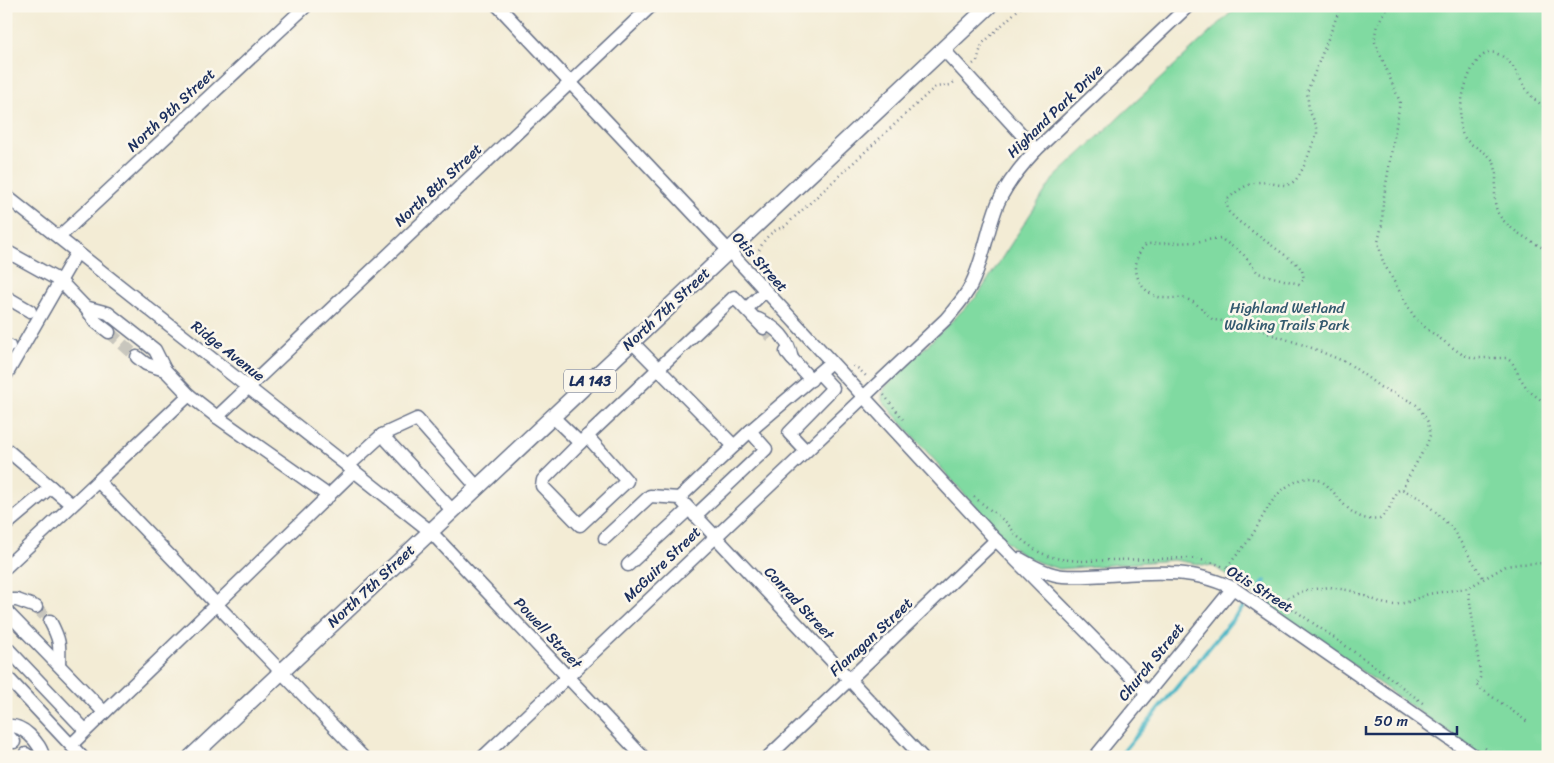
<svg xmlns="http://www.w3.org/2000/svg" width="1554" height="763" font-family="Sriracha,sans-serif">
<rect width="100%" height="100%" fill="#fbf7ec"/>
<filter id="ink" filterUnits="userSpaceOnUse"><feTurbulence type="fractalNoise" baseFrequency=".02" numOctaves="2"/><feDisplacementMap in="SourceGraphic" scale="10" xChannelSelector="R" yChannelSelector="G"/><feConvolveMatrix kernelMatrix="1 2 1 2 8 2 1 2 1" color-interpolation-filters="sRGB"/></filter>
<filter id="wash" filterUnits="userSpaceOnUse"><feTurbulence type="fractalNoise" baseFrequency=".0096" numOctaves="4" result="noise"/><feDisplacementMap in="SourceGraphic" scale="20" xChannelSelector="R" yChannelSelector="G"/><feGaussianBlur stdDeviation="1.12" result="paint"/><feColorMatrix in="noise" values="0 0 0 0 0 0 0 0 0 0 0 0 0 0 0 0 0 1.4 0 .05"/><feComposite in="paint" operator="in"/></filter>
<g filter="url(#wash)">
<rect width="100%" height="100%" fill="#f3ecd5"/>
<polygon fill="#80daa1" stroke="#4e8480" points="1238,6 1548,6 1548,757 1483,757 1215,567 1174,560 1059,569 1040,563 1022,555 1006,541 882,401 882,394 886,386 978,295 1053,179"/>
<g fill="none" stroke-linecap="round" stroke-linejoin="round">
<g stroke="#4bb7c6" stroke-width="4">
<polyline points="1262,585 1265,581"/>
<polyline points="1119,757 1243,607"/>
</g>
</g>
</g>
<g filter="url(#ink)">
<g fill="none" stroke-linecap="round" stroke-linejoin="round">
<g stroke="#c8c6bd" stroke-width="12" stroke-dasharray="12 6" stroke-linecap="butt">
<polyline points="764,328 774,340"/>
<polyline points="109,332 137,357"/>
<polyline points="36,607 50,621"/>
</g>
<defs>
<g id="minor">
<polyline points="498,6 729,251 996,540 1147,693"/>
<polyline points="943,49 1036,150"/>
<polyline points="6,196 430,531 643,757"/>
<polyline points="59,237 306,6"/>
<polyline points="6,251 60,281 85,307 108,313 155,350 165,370 189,395"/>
<polyline points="6,297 30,311"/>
<polyline points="85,307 96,322 109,332"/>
<polyline points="746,309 765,291"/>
<path d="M758 319C777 328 788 338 792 359"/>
<polyline points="632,342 734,446"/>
<polyline points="6,345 9,346"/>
<polyline points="786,352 811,380"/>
<polyline points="137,357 146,364 165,370"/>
<polyline points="6,375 77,252"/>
<polyline points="552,416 580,443 734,297 764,328"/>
<polyline points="217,417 651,6"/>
<polyline points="382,435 452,510"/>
<polyline points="580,443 543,480 542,486 580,525 627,481 587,436"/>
<polyline points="6,449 72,505"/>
<polyline points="806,451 789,433 833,388 819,373"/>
<polyline points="348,466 382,435 417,419 477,487"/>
<polyline points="98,481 189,395 217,417 329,496"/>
<polyline points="679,498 750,431 831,362"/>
<polyline points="695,516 766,449 750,431"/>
<polyline points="6,525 51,487"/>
<polyline points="605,538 650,496 679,498 922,757"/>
<path d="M1020 559C1032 566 1049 575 1063 576 1098 578 1135 571 1170 573 1193 573 1213 579 1233 588L1476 757"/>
<polyline points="628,565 689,509"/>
<polyline points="6,567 98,481 363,757"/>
<polyline points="6,600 17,600 36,607"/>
<polyline points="6,611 104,712"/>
<path d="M50 621C60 640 60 644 59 665"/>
<polyline points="6,647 85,730"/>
<polyline points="6,676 82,757"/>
<path d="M6 727C20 721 42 744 43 757"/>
<polyline points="6,733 14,742"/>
<polyline points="71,745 354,471"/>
<polyline points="26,754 29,757"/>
<path d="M483 757 946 319C955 308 965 298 971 285 984 259 987 230 998 203 1007 183 1021 166 1036 150L1188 6"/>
<polyline points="768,757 996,540 1002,545"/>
<polyline points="1095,757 1233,588"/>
</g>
<polyline id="major" points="191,757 989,6"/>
</defs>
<use href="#minor" stroke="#677188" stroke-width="15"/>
<use href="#major" stroke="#677188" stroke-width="18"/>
<g stroke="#677188" stroke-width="2.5" stroke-dasharray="1 4" stroke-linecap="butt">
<path d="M1341 6 1307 92 1309 110 1317 127V134C1311 146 1305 168 1297 178 1288 191 1273 182 1260 182 1247 183 1235 192 1226 201L1229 212 1238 221 1296 263 1302 270 1304 279 1299 284 1258 273 1243 254 1220 238 1195 242 1147 244C1139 250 1136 259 1136 268 1136 284 1150 298 1166 298 1175 299 1181 296 1189 300 1199 304 1205 313 1213 320L1246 323 1267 333 1307 346 1348 363 1380 387 1412 402 1418 406 1428 422 1430 435 1427 444 1402 489"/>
<path d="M1390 6C1380 18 1374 27 1375 42L1400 102 1383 202 1382 225 1378 242 1383 262 1410 310 1416 319 1428 330 1463 355 1475 358H1506L1512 362 1520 378 1529 391 1548 405"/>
<polyline points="973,64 977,61 982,44 1022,6"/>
<path d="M1548 109C1540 104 1533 99 1528 92 1519 79 1514 61 1498 54 1470 41 1453 117 1463 135 1470 149 1491 150 1495 166 1499 183 1490 199 1499 215 1510 231 1532 241 1548 251"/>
<path d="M759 265C754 249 769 230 784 227L935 87 951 85 956 80"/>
<polyline points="853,366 859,369 868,378"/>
<polyline points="884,395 903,419"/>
<path d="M974 497 1007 523 1018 537 1037 551 1048 556 1060 559 1081 561 1187 558C1213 561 1225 565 1246 581"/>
<path d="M1227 567C1234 558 1242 549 1249 540 1265 517 1270 491 1300 480 1336 467 1337 525 1380 519L1389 509 1396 492 1399 490 1402 489 1423 500 1451 527 1484 579"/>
<polyline points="1468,588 1480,672 1480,678 1476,685 1529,723"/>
<polyline points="1273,600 1282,600 1306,590 1330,587 1352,591 1385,604 1395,605 1408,602 1428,594 1468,588 1506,566 1520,564 1548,563"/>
<polyline points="1280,600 1380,670 1424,704"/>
<polyline points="1485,748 1498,757"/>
</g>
<use href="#minor" stroke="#fff" stroke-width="12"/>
<use href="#major" stroke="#fff" stroke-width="15"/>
</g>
</g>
<g text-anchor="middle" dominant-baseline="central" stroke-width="5" stroke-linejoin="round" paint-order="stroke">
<rect fill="#fbf7ec" stroke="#5e6b89" stroke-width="1" x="564" y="369.5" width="52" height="23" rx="4"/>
<g font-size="14" font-weight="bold" fill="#1b2f5e">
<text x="590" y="381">LA 143</text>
</g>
<g font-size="15" fill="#1b2f5e" stroke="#fbf7ec">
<text transform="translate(171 110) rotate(-43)">North 9th Street</text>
<text transform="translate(1055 111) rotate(-44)">Highand Park Drive</text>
<text transform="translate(438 185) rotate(-43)">North 8th Street</text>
<text transform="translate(760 262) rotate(48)">Otis Street</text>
<text transform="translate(666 309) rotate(-43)">North 7th Street</text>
<text transform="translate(228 351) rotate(38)">Ridge Avenue</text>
<text transform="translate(662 564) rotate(-44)">McGuire Street</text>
<text transform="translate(371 586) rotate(-43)">North 7th Street</text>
<text transform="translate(1260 589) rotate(32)">Otis Street</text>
<text transform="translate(799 603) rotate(47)">Conrad Street</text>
<text transform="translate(548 633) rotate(47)">Powell Street</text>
<text transform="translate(871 637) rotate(-43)">Flanagan Street</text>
<text transform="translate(1151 662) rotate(-51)">Church Street</text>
</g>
<g font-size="15" fill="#345a6f" stroke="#fbf7ec">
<text x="1287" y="308">Highland Wetland<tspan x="1287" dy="17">Walking Trails Park</tspan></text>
</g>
</g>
<rect width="1554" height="763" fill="none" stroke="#fbf7ec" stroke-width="25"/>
<path d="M1366 726v8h91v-8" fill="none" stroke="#1b2f5e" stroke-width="2.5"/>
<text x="1374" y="726" font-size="15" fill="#1b2f5e" stroke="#fbf7ec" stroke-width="4" paint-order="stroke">50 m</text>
</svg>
